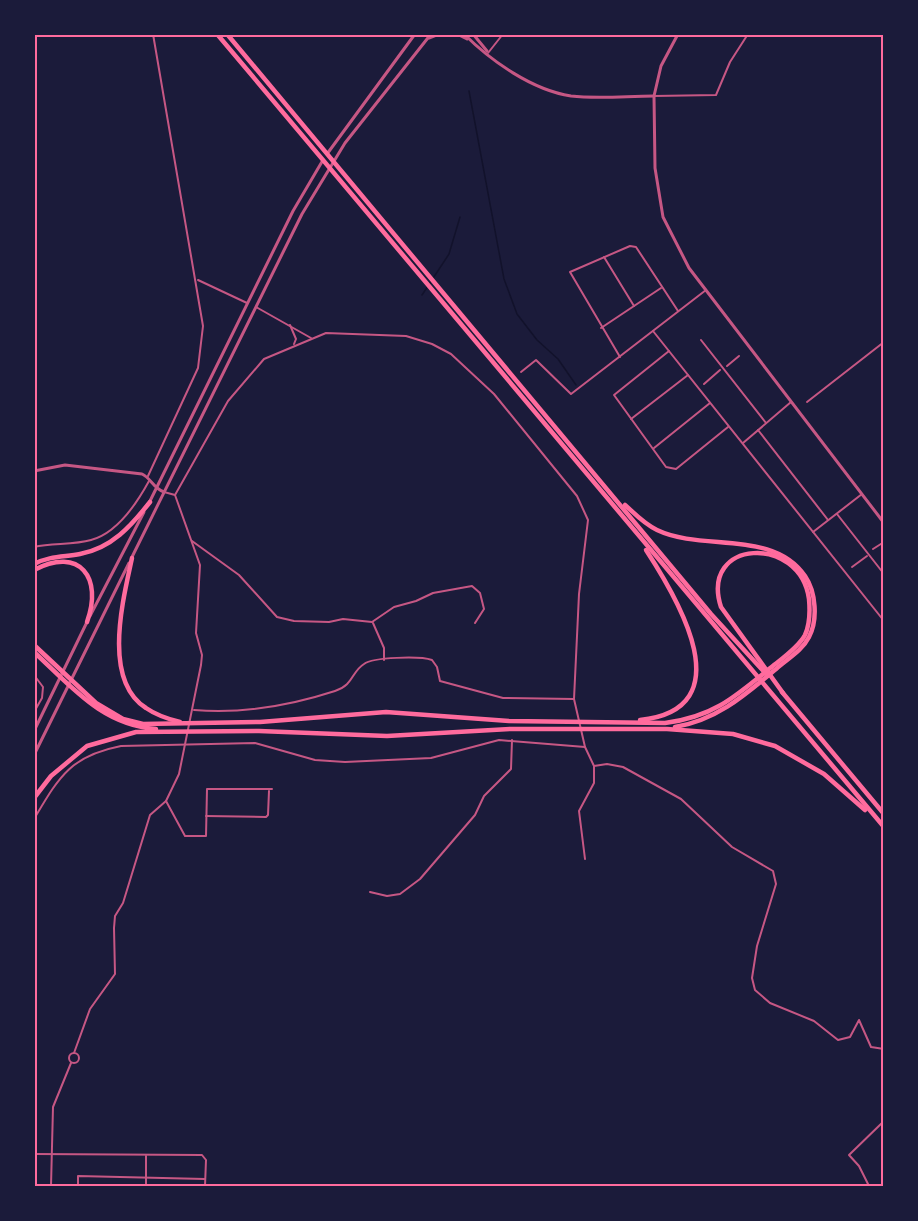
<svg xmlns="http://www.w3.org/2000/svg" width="918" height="1221" font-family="Lato,sans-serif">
<rect width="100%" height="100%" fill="#1b1b3a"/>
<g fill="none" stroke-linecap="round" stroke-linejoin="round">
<g stroke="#12122b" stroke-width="1.5">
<polyline points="469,91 504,279 517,314 537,340 558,359 576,385"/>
<polyline points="422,295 449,254 460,217"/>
</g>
<g stroke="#c65784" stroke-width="2">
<polyline points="727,366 739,356"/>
<polyline points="704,384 720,370"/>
<polyline points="807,402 884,342"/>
<polyline points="873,549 884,542"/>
<polyline points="852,567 867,556"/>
</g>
<g stroke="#c65784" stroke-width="2">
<polyline points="882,34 884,36"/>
<polyline points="488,53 503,34"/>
<polyline points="654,96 716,95 730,62 748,34"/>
<polyline points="604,257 634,306"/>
<polyline points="198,280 247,303"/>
<polyline points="256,307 311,338"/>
<polyline points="290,325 296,339 294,344"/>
<polyline points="601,328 661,288"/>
<polyline points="653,331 884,621"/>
<polyline points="701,340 766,423"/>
<polyline points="669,351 614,395 666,467 676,469 728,427"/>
<polyline points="620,357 570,272 630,246 636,247 678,311"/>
<polyline points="521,372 536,360 571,394 706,290"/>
<polyline points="631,419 688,375"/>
<polyline points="758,430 828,520"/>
<polyline points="743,443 791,402"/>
<polyline points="654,448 710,403"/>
<polyline points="148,476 198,368 203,326 153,34"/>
<polyline points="175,495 228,401 264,359 326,333 406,336 432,344 451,354 494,394 577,496 588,520 579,594 574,699 585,747 594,766 594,783 579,811 585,859"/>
<polyline points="837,514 884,574"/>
<polyline points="813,532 862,494"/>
<polyline points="192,541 239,575 277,617 294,621 329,622 343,619 372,622 394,607 416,601 433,593 472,586 480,593 484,609 475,623"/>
<path d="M34 547C53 543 73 545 91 540 118 533 137 503 149 481"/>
<polyline points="373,623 384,648 384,660"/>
<polyline points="34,675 43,687 42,698 34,712"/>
<path d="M194 710C242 714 289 706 335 691 354 685 351 672 364 664 373 657 420 656 432 660L437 667 440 681 503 698 574 699"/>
<polyline points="594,766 607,764 623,767 681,799 732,847 773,871 776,884 757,946 752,978 755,990 770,1003 814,1021 838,1040 850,1037 859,1020 871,1047 884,1049"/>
<polyline points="166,801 185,836 206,836 207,789 272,789"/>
<polyline points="206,816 266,817 268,815 269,791"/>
<path d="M34 819C59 777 70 756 121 746L255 743 315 760 345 762 431 758 499 740 585 747"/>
<polyline points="370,892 387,896 400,894 420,879 475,815 484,796 511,769 512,740"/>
<circle cx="74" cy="1058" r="5"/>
<polyline points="74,1053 90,1009 115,974 114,928 115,916 123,903 150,815 166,801 179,774 201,665 202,655 196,633 200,565 175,495 164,492"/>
<polyline points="34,1154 202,1155 206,1160 205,1186"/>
<polyline points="146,1156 146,1186"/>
<polyline points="51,1186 53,1107 71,1063"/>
<polyline points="78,1186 78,1176 205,1179"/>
<polyline points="869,1186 859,1166 849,1155 884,1121"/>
</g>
<g stroke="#c65784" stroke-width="3">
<polyline points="457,34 467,39"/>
<path d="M464 34C491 61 532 90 571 96 598 99 627 96 654 96"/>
<polyline points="473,34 487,51"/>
<polyline points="678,34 661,66 654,96 655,168 663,217 689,268 884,523"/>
<polyline points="429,38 439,34"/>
<polyline points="327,154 415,34"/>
<path d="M34 471 65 465 142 474C151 478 153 488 164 492"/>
<polyline points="150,501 293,211 323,160"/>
<polyline points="132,557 302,214 345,143 431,34"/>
<polyline points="90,616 144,512"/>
<polyline points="34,731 87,622"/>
<polyline points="34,755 129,563"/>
</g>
<g stroke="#ff6b9d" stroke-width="4.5">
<polyline points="217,34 884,827"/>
<polyline points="227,34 711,614 767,675"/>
<path d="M625 505C635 514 644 524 657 530 703 552 773 529 805 576 816 592 818 620 809 637 802 651 787 659 776 669 745 695 717 720 675 727"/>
<path d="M132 558C123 600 102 680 146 708 156 715 168 719 180 722"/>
<path d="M34 564C49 556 64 557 80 554 112 548 131 526 150 502"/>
<path d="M34 570C80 546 103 578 87 622"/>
<path d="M34 645 96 703 123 719 143 724 260 722 386 712 509 721 665 723C712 717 734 698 769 669 780 660 798 648 805 635 810 624 810 610 809 599 800 534 699 539 721 607L783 693"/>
<path d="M34 652C72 687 102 725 156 729"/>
<polyline points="782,692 884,814"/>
<path d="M640 720C744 709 678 599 646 550"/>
<polyline points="34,798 51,776 87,746 136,732 259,731 387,736 510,729 667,729 733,734 775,746 824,774 865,810"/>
</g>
</g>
<rect width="918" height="1221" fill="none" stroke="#1b1b3a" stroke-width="72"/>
<rect x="36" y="36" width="846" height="1149" fill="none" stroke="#ff6b9d" stroke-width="2"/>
</svg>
